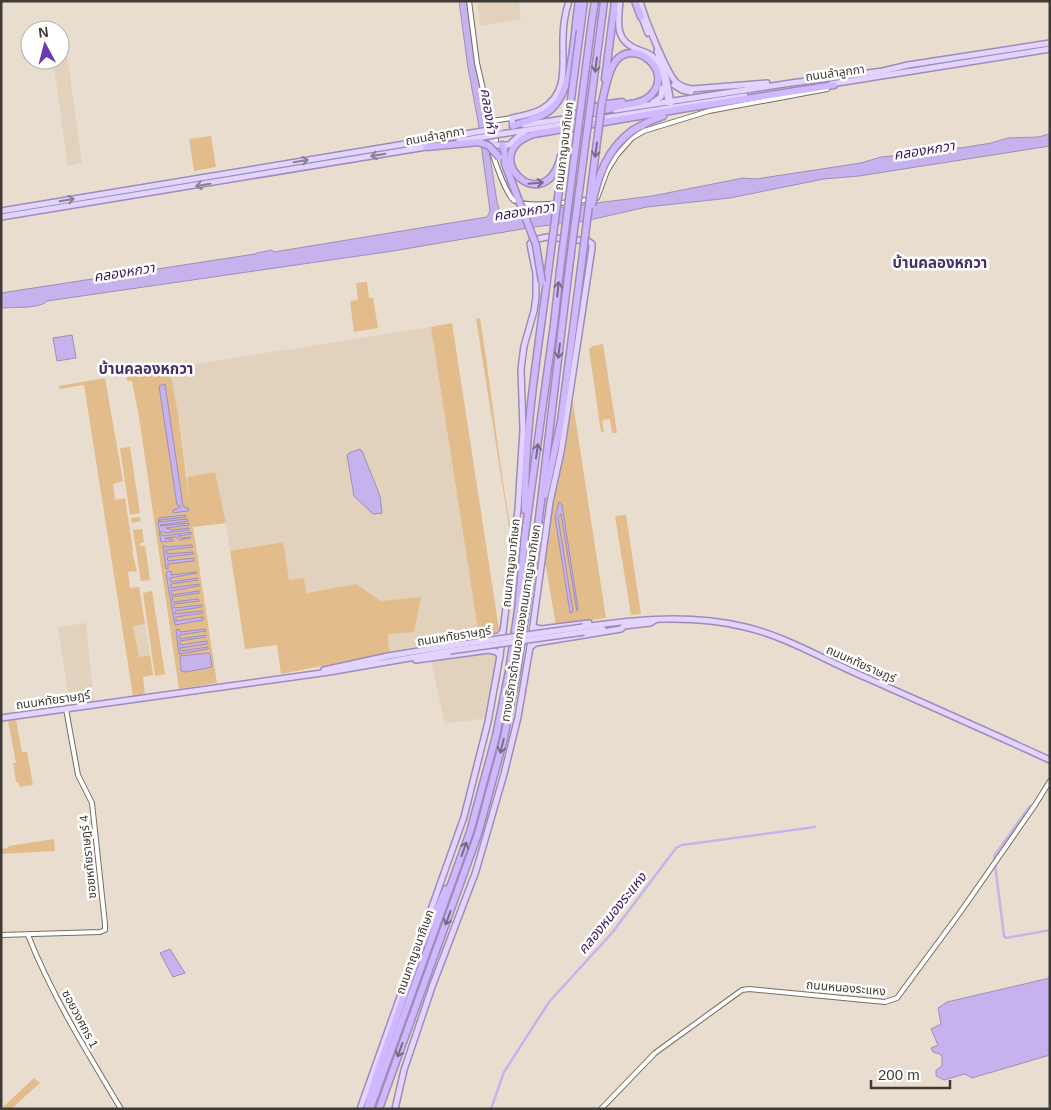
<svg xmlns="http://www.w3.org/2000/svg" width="1051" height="1110" font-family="Arial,'Noto Sans Thai',sans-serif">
<rect width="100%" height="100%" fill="#e9ddd0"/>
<g fill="#e1d1bd">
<polygon points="478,1 519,1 521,19 480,26"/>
<polygon points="65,40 82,163 68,166 53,60 60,60 60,41"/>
<polygon points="431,327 479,636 412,647 389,653 388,634 421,597 381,601 356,584 306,593 289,580 282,542 230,551 226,523 215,472 187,477 178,413 169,368"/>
<polygon points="86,623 94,702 70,705 58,627"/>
<polygon points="145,624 150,655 139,657 133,626"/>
<polygon points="486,651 496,657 486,718 445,724 431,660"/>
</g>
<g fill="#e3bc8b" fill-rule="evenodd">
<polygon points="211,136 216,167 194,171 189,139"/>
<polygon points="367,282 369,298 373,298 378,328 354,332 350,301 358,300 356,283"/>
<path d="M480 318C491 387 498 456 510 525H513L511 539 513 540 505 599 503 582 508 569 511 539 476 319Z"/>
<polygon points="452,323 499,629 493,635 479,636 431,327"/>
<polygon points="603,344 617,433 612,433 610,419 602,420 604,432 601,432 589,349 593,346"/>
<path d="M179 366 181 370 170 372 178 413 190 507 187 477 215 472 226 523 193 527 217 683 179 689 139 417 132 381H127V377L129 376V374ZM165 384 182 505 186 512 174 513 173 510 181 507 177 505 159 386ZM159 518 171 519 160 520V523L188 521 160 525 161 527 188 525 166 528 171 530 189 528V530L164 533 161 531 160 533 163 536 191 532V534L178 536 182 538 190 537 178 540 175 537 164 538V539H172L174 541 162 542 158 524ZM195 572 196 573 170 578V582L197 578V580L171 584V589L198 584 199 586 171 591 172 595 198 591 199 593 172 597 173 603 198 600 174 604V608L201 605 202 607 175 611V614L202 611 203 613 176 617V621L202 617 175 625 166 574 169 573 171 574 170 575ZM206 653 212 667 186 672 181 661V656Z"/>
<polygon points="105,378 123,481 113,484 115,500 125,498 133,550 132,551 137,571 128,572 130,588 139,587 145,624 133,626 139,657 150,655 153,675 143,677 145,695 133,696 84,385 59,389 59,386 64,385"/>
<polygon points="572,397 606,618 556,625 544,556"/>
<polygon points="130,447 140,513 130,515 120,448"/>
<polygon points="626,515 641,614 631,615 615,516"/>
<polygon points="140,517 141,521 132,523 133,530 142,529 144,542 139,544 141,546 145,546 150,580 141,581 131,518"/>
<polygon points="283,542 289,580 304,578 306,593 356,584 381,601 421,597 414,632 388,634 389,653 281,674 277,645 245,649 230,551"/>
<polygon points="152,591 165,674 155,676 143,593"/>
<polygon points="16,720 22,752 27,752 33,785 20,787 18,782 16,782 13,763 16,763 8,721"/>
<polygon points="54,839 55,851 1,854 1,849 8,848 9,846"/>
<polygon points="34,1078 40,1083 11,1109 1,1109"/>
</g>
<g fill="#c6b3ee" stroke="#9d8fb6">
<path d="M459 1H467L476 62 485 107 489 150 497 202 501 215 652 196 743 178 756 179 861 163 881 157 913 154 932 149 961 148 991 143 1008 138 1038 137 1050 134V146L859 176 824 179 730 198 647 207 585 221 534 227 393 251 47 301C40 309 13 307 1 308V293L255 254 257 253 272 250 274 252 487 217 490 211 478 121 468 68Z"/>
<polygon points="72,335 76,358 57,361 53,338"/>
<polygon points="165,384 183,506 189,509 188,511 173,513 173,510 181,507 177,505 159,386"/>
<polygon points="360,449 362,451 380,496 382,513 373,514 354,496 347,455 349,453"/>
<polygon points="559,502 562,505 578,608 577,611 561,514 558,517 573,612 570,613 555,517"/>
<polygon points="185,515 186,517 160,520 159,522 187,519 188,521 160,525 160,526 189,523 189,525 166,528 172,530 189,528 189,530 164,533 161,531 160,533 163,536 191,532 191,534 178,536 181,538 191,537 190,538 180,540 175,537 165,538 165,539 172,539 174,541 161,542 158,524 159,518"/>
<polygon points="163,545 166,547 192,545 193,547 166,550 167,554 193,552 193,554 167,557 168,561 194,558 194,561 168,564 168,569 166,569"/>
<polygon points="168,571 172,572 171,575 196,572 197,573 170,578 171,582 197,578 198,580 171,584 171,588 199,584 199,586 171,591 172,595 199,591 199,593 172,597 173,602 198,599 199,601 174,604 174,608 202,605 202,607 175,611 175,614 202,611 203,613 176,617 176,621 203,617 203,620 175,625 166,574"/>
<polygon points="179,629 180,632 205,629 206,631 179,635 180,639 206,635 206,637 180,641 180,645 207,641 207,644 180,648 181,651 208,647 208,649 179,654 176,630"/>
<polygon points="208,653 210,654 212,667 186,672 181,671 180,656"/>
<polygon points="170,949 185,973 173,977 160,953"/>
<polygon points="1050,978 1050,1055 972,1078 965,1074 944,1080 936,1076 936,1070 942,1066 942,1057 940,1054 933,1052 931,1048 938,1045 931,1029 941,1024 938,1008 947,1002"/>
</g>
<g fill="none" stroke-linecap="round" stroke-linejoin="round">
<g stroke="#c6b3ee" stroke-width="2.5">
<polyline points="1030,806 994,856 1004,936 1006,938 1050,930"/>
<polyline points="491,1109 504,1072 549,1002 612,933 676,848 682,845 815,827"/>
</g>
<defs>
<g id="minor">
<polyline points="469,1 477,63 489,116 493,123 496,140"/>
<polyline points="492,121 512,118"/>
<polyline points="492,145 490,125 492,121"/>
<path d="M492 152C495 162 507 197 515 201 531 209 579 201 597 198L607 171 617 155 632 138 644 131 709 111 827 89"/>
<polyline points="1,935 100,932 105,930 105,924 92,803 78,775 66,709"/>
<path d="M28 935C52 996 87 1052 121 1109"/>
<polyline points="601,1109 655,1053 742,990 749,989 885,1002 897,998 959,914 1035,805 1050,781"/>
</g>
<g id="major">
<path d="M620 1C618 23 614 41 639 50 646 52 653 55 658 62 666 73 664 90 669 103"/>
<path d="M640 1C644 16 667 75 677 83 682 87 686 88 692 89L767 83"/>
<polyline points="641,15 648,33"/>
<polyline points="657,51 666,76 671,103"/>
<polyline points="831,84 1050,49"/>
<polyline points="674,85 682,90 691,92"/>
<polyline points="653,102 661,97 662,88"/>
<polyline points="615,110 791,83 883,71 908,65 1050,43"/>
<polyline points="524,125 570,118"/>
<path d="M513 126 512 118C522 116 533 114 542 109 569 93 562 64 563 39 563 27 565 13 569 1"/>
<polyline points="501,134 745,96"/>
<polyline points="492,142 494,145 509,145 520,135 525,132"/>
<polyline points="1,211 465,134"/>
<polyline points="1,217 426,147"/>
<polyline points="624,626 650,623 655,620"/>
<polyline points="533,627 541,629 589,623"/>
<path d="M583 627C636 619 692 614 745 627 788 637 826 661 867 678 928 705 989 732 1050 760"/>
<polyline points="584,632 603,629"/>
<polyline points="442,644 494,637 499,636 503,631"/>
<polyline points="530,647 536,643 621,629 625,625"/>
<polyline points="416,660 489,650 497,652 500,656"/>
<polyline points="324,670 388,656 449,646"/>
<polyline points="1,718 329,672 450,651"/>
<polyline points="360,1109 464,817 488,722 500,656 518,509 523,430 521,369 524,346 534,311 536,297 536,274 530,244 533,240 547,237 588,241 592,244 592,248 561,452 550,502 530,647 518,717 504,774 476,871 432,987 404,1070 395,1109"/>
</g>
<g id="highway">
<polyline points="635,1 641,17"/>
<polyline points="602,17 604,1"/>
<polyline points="592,20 595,1"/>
<polyline points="580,31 584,1"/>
<polyline points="605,79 615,1"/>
<path d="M594 113C602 111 611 108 620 106 628 104 639 104 646 99 681 75 632 32 613 65 607 76 605 90 602 102"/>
<path d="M566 118C584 109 602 104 622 102"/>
<path d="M513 126C525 121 539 119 549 111 575 91 573 33 579 1"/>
<polyline points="633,130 650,121 663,116"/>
<polyline points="502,145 504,148 505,164 519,201"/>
<path d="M561 156C545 222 474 154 534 134L687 108 834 85"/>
<polyline points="545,495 561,421 581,268"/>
<path d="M525 510C524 428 539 346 549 265"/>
<polyline points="367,1109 376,1076 422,944 446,889"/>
<polyline points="370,1109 470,832 496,736 509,671 518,610 525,534 554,324 560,270"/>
<polyline points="379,1109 478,834 504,738 517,672 538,526 569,268"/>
</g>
</defs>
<use href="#minor" stroke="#776d61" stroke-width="6"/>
<use href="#major" stroke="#9d8cb8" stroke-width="8"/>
<use href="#highway" stroke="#9d8cb8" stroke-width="9"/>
<use href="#minor" stroke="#fff" stroke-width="4"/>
<use href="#major" stroke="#e3d4ff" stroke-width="5"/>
<use href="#highway" stroke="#d0b8ff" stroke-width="6"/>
<defs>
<g id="major-bridge">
<polyline points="465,134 501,128"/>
<polyline points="459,141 501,134"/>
<polyline points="449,646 583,627"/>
<polyline points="450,651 584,632"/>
</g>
<g id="highway-bridge">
<polyline points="426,147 479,142 489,146 499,157"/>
<polyline points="519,201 536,245 542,282"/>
<path d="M592 205C598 175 607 149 633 130"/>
<polyline points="549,265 580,31"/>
<polyline points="569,268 602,17"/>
<polyline points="581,268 602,102"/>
<polyline points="560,270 592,20"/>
</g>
</defs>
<use href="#major-bridge" stroke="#9d8cb8" stroke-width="8" stroke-linecap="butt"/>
<use href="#highway-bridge" stroke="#9d8cb8" stroke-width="9" stroke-linecap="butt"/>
<use href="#major-bridge" stroke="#e3d4ff" stroke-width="5"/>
<use href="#highway-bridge" stroke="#d0b8ff" stroke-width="6"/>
</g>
<defs><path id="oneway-shaft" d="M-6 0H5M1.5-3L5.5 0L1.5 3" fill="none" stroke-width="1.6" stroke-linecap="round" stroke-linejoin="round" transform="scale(1.25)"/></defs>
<g stroke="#786c85">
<use href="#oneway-shaft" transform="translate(596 65) rotate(97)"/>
<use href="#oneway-shaft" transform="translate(596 150) rotate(98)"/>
<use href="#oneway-shaft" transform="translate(536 183) rotate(-5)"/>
<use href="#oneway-shaft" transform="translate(558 289) rotate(-84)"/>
<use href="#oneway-shaft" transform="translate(559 351) rotate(97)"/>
<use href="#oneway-shaft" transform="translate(537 451) rotate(-82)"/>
<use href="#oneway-shaft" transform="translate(502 746) rotate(104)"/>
<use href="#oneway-shaft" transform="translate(464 849) rotate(-70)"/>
<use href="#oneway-shaft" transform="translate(448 918) rotate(110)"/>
<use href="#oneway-shaft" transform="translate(400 1050) rotate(110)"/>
</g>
<g stroke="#887f8f">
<use href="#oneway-shaft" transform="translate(378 155) rotate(171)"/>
<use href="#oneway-shaft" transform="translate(301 161) rotate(-10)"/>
<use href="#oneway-shaft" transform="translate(203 185) rotate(171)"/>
<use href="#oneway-shaft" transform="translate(67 200) rotate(-10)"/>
</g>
<g text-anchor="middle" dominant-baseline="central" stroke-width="5" stroke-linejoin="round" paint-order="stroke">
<g font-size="12" fill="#3e3a34" stroke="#fff">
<text transform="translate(835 73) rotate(-8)">ถนนลำลูกกา</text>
<text transform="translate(435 136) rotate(-10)">ถนนลำลูกกา</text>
<text transform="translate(564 146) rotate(-83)">ถนนกาญจนาภิเษก</text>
<text transform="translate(511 563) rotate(-84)">ถนนกาญจนาภิเษก</text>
<text transform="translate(521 623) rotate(-81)">ทางบริการด้านนอกของถนนกาญจนาภิเษก</text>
<text transform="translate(454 636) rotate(-9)">ถนนหทัยราษฎร์</text>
<text transform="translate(861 664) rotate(24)">ถนนหทัยราษฎร์</text>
<text transform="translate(53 700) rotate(-8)">ถนนหทัยราษฎร์</text>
<text transform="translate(88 857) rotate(-96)">ซอยหทัยราษฎร์ 4</text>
<text transform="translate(415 952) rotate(-70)">ถนนกาญจนาภิเษก</text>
<text transform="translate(846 988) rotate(5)">ถนนหนองระแหง</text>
<text transform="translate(80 1019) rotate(62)">ซอยวงศกร 1</text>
</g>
<g font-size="14" font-style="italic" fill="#381a5e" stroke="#fff">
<text transform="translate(489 111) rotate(81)">คลองห้า</text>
<text transform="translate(924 150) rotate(-9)">คลองหกวา</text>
<text transform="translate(524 211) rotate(-9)">คลองหกวา</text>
<text transform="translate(124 272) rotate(-9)">คลองหกวา</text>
<text transform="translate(612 913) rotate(-51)">คลองหนองระแหง</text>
</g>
<g font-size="15" font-weight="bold" fill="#472f6a" stroke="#fff">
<text x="940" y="262">บ้านคลองหกวา</text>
<text x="146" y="368">บ้านคลองหกวา</text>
</g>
</g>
<rect width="1051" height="1110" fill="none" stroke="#3e3a34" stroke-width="5"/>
<g transform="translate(45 45) rotate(353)"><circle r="24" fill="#ffffff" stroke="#b2b0ae"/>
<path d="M0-4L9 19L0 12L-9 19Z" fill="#6d39b0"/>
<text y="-8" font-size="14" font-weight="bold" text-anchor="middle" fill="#3e3a34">N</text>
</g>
<path d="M871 1080v8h79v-8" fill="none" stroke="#3e3a34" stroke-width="2.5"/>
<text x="878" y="1080" font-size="15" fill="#3e3a34" stroke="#ffffff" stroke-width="4" paint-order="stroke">200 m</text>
</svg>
